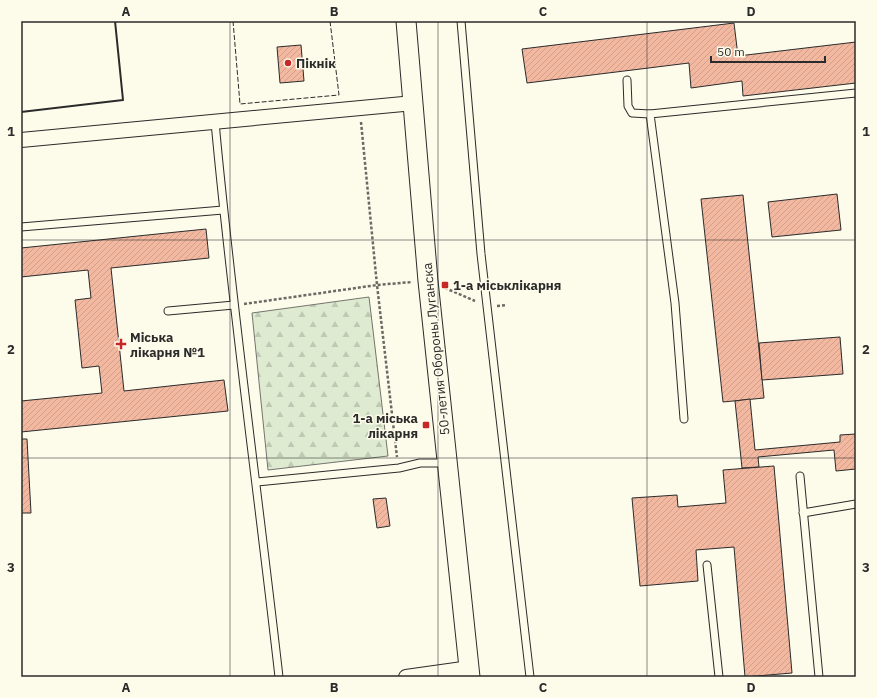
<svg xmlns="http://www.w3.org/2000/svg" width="877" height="698" font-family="'IBM Plex Sans',sans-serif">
<defs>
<pattern id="forest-firs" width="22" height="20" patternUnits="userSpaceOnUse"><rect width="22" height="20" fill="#deebd1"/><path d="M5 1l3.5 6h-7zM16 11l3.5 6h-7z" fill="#bfcab4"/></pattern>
<pattern id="building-hatch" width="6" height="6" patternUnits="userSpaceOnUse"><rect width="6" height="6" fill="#f2b8a0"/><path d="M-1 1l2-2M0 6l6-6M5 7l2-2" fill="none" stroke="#d09e8a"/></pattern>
</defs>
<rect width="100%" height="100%" fill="#fdfbea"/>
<polygon fill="url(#forest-firs)" stroke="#74746e" points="369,297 388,456 268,470 252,313"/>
<g fill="url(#building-hatch)" stroke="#2b2b2b">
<polygon points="734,23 738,56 856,42 856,83 743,96 742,81 691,88 689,63 527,83 522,49"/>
<polygon points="301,45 304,81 280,83 277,47"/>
<polygon points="837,194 841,230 772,237 768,202"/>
<polygon points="743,195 764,398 723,402 701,199"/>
<polygon points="206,229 209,258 111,268 124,391 224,380 228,411 21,432 21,401 102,393 99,366 82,368 75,300 91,298 88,270 21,277 21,248"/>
<polygon points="840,337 843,374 762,380 759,343"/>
<polygon points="750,399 755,450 840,442 840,435 856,434 856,469 836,471 834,450 758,457 759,467 742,468 735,401"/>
<polygon points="21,439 27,439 31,513 21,513"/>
<polygon points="774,466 792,673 745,677 734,547 696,550 698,581 640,586 632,498 677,495 678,507 726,503 723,470"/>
<polygon points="386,498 390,526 377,528 373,499"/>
</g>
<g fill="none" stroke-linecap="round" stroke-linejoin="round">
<defs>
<g id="service">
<polyline points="461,21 481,254 530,677"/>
<polyline points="627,80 628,106 632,113 650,114"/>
<path d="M215 122C232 307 258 492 279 677"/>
<polyline points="21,227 223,210"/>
<polyline points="168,311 234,305"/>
<polyline points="684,419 675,303 650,114 856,93"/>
<polyline points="800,476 819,677"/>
<polyline points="257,482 399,468 420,463 446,463"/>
<polyline points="803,513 856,504"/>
<polyline points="707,565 719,677"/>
</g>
<g id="minor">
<polyline points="21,140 414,103"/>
<polyline points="406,677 470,668"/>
</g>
<polyline id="secondary" points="406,21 428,281 470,677"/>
</defs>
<use href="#service" stroke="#2b2b2b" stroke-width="9"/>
<use href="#minor" stroke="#2b2b2b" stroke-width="16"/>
<use href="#secondary" stroke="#2b2b2b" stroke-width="21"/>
<g stroke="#6a6964" stroke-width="2.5" stroke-dasharray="3 2" stroke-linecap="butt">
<polyline points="361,122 377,285 397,457"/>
<polyline points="445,288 475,301"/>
<polyline points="244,304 377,285 412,282"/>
<polyline points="497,306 507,305"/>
</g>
<use href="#service" stroke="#fdfbea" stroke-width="7"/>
<use href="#minor" stroke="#fdfbea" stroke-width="14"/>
<use href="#secondary" stroke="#fdfbea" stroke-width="19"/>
<polyline stroke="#2b2b2b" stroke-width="1" stroke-dasharray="5 2" stroke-linecap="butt" points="233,21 240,104 339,95 330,21"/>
<polyline stroke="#2b2b2b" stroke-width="2" points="21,112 123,100 115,21"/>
</g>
<path fill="none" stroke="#2b2b2b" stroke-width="1" stroke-opacity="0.55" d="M230 21V677M438 21V677M647 21V677M21 240H856M21 458H856"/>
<g fill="#c62828" stroke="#fdfbea" stroke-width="1.5">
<circle cx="288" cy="63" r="4"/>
<rect x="441" y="281" width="8" height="8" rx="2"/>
<path d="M119 338h4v4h4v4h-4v4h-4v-4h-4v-4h4z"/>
<rect x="422" y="421" width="8" height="8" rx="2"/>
</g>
<g text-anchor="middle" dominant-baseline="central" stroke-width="3" stroke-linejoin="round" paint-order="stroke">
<g font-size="13" font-weight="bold" fill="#2b2b2b" stroke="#fdfbea" text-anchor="start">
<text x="296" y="63">Пікнік</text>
<text x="453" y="285">1-а міськлікарня</text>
<text x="130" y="337">Міська<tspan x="130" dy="15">лікарня №1</tspan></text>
<text x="418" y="418" text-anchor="end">1-а міська<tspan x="418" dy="15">лікарня</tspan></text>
</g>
<g font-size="13" fill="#2b2b2b" stroke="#fdfbea">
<text transform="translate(436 349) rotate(-96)">50-летия Обороны Луганска</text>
</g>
</g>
<rect width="877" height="698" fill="none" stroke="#fdfbea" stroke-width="44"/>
<path d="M711 56v6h114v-6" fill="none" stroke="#2b2b2b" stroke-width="2"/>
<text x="717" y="56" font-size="12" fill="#2b2b2b" stroke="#fdfbea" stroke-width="3" paint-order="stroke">50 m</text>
<rect x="22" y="22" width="833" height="654" fill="none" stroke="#2b2b2b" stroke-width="1.5"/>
<g font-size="13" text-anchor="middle" font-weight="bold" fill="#2b2b2b">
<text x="126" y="16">A</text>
<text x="334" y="16">B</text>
<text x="543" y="16">C</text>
<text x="751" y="16">D</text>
<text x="11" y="136">1</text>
<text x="866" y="136">1</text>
<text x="11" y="354">2</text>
<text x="866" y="354">2</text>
<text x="11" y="572">3</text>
<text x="866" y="572">3</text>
<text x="126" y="692">A</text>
<text x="334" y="692">B</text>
<text x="543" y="692">C</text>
<text x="751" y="692">D</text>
</g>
</svg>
